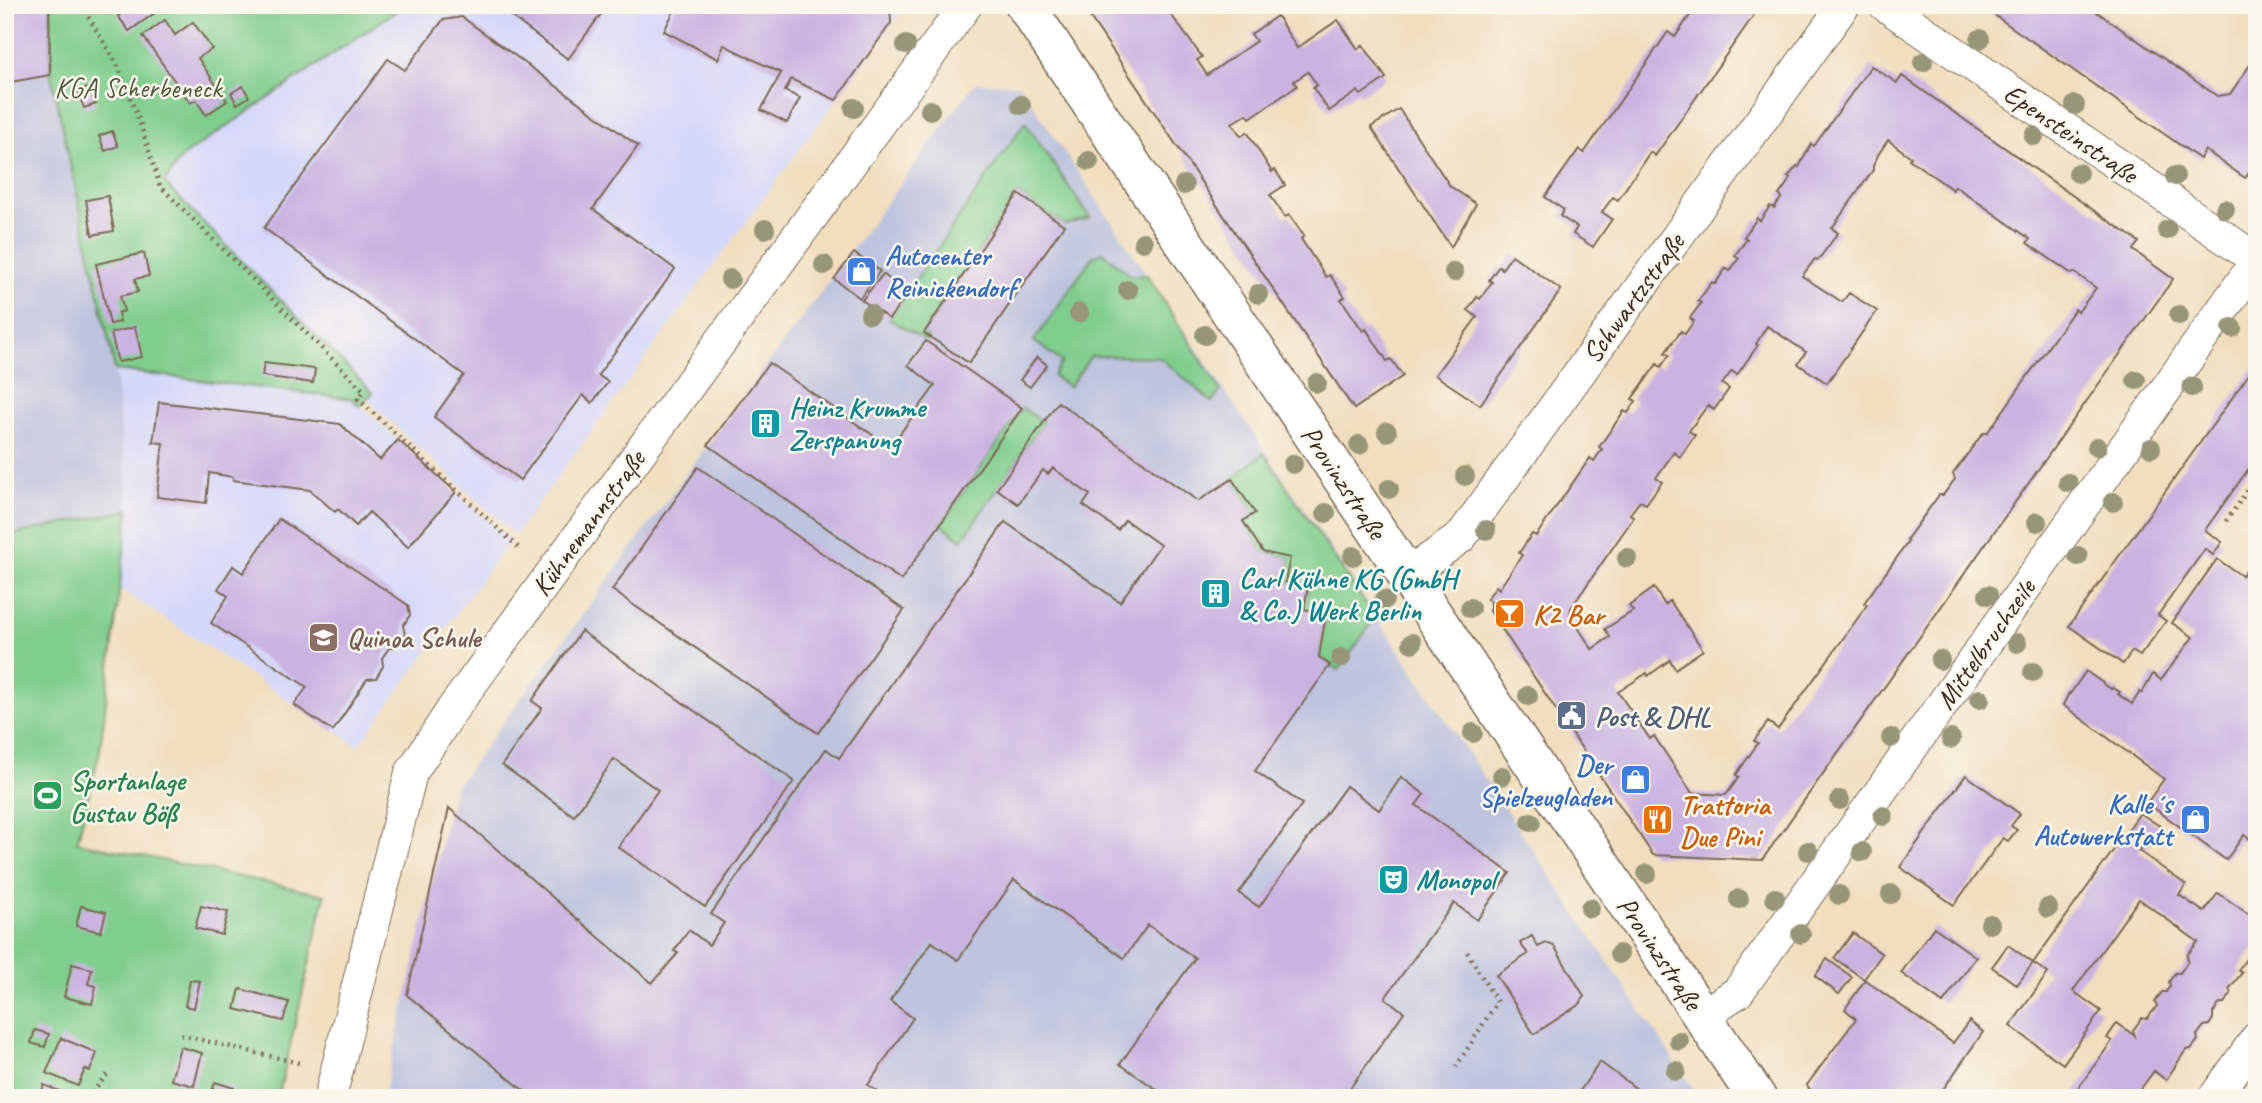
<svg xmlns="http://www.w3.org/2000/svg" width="2262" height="1103" font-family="Caveat,sans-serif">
<rect width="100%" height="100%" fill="#fbf7ec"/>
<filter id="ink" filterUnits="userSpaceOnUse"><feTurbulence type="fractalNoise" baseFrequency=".0143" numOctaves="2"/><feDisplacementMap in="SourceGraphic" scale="14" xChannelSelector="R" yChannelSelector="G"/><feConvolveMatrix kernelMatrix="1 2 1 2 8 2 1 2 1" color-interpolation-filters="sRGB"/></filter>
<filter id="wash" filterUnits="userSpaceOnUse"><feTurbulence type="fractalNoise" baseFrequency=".00686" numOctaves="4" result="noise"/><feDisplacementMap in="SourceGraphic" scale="28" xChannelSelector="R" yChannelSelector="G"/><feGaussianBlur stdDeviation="1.57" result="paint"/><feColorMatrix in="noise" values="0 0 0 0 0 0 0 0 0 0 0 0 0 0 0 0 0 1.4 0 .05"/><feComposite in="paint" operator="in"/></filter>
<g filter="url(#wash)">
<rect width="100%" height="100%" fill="#f1debe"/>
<g fill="#d6d8f9">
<polygon points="405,5 906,5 515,535 366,399 372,392 164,183 182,157"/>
<polygon points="115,370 353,399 510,541 358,746 120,589 129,510"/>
</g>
<g fill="#bec3de">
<polygon points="5,5 51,5 51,74 115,370 129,510 5,536"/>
<polygon points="975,83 1019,84 1696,1093 1693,1098 383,1098 454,789"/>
</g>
<g fill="#80ce8d" stroke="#5e7c56" stroke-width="2">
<polygon points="51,5 405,5 182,157 164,183 373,393 359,406 353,399 115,370 51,74"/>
<polygon points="1025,122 1090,218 1064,225 1018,194 924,332 929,336 926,341 889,319"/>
<polygon points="1103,252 1131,276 1147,275 1221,391 1212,402 1159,357 1091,356 1069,387 1053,376 1062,362 1034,341 1093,256"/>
<polygon points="1022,408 1044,422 962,540 941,524"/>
<polygon points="1264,453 1375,618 1339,670 1319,657 1326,614 1304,609 1308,586 1285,582 1290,558 1263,552 1243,521 1254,512 1232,479"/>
<polygon points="129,510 100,751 77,842 325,895 278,1098 5,1098 5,536"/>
</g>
<g id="blocks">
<g fill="#cab2e1" fill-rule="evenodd">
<polygon points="5,5 49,5 50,75 5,83"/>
<polygon points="133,5 166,5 129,31 118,16"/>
<polygon points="496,5 590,5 601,14 568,59"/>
<polygon points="677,5 890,5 891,23 836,100 791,79 785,91 800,98 787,123 761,110 781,73 724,45 718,59 664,31"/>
<polygon points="1082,5 1164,5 1202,57 1197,60 1207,75 1256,41 1251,34 1277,16 1297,48 1338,20 1358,49 1363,45 1386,78 1361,95 1358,91 1329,111 1313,88 1317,85 1308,72 1294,81 1297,86 1250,118 1247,114 1232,123 1241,136 1247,132 1272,172 1275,170 1285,185 1270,195 1285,217 1289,215 1304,236 1301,239 1326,277 1330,275 1345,297 1341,299 1363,331 1366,329 1387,361 1391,359 1403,376 1354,409"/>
<polygon points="1697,5 1761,5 1655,156 1650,152 1618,200 1613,197 1602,212 1612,219 1593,247 1573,234 1577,227 1560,216 1564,210 1545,197 1579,149 1584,153 1668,32 1675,37"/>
<polygon points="1980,5 2087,5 2217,96 2230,94 2257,55 2257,162 2245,178 2205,150 2200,159"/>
<polygon points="462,17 638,146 593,209 675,269 598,375 608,382 592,403 583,395 520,480 434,417 464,375 264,228 388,59 405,70 443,20"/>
<polygon points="165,20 175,35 193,22 212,49 198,58 227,101 206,115 196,100 190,103 143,36"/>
<path d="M1871 66 1897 83 1902 76 2109 221 2139 242 2133 250 2173 279 1762 860 1653 855 1490 611 1491 602 1487 599 1496 586 1499 589 1522 555 1519 553 1532 534 1536 536 1590 458 1594 461 1602 449 1599 447 1624 411 1628 413 1636 401 1632 399 1657 364 1661 367 1669 355 1665 353 1681 331 1685 334 1694 321 1690 318 1701 303 1698 301 1712 282 1715 284 1726 268 1730 271 1739 258 1735 255 1747 239 1744 237 1757 218 1760 221 1770 206 1774 208 1782 197 1779 195 1791 178 1788 177 1797 166 1799 167 1811 144 1814 146ZM1888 140 1911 157 1909 159 1953 190 1955 186 2030 239 2027 243 2072 274 2074 272 2096 288 2078 312 2075 309 1993 425 1987 433H1983L1953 474 1955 479 1943 495H1939L1907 539 1908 542 1864 603 1867 604 1865 608 1778 729 1768 722 1754 741 1758 743 1736 775 1739 777 1726 795 1692 793 1654 736 1650 739 1618 692 1647 673 1648 676 1670 660 1675 669 1703 650 1670 601 1665 605 1654 588 1629 606 1633 611 1605 629 1610 637 1592 649 1570 615 1571 608 1634 517 1630 514 1640 501 1646 504 1662 482 1656 478 1674 452 1680 457 1695 435 1689 431 1708 405 1714 410 1729 389 1722 384 1732 371 1737 375 1758 345 1756 344 1767 326 1806 352 1798 364 1827 383 1877 311 1849 293 1842 302 1802 276 1815 259 1818 260 1838 233 1832 228 1873 170V166L1878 155Z"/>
<polygon points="243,86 249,97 237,104 231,93"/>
<polygon points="90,87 96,104 84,108 78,92"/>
<polygon points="1399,109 1450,186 1476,204 1451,247 1371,127"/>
<polygon points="112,131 118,146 105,151 99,136"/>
<polygon points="1018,194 1064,225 969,363 924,333"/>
<polygon points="108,196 114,231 92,235 86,200"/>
<polygon points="144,253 149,276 135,279 138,292 120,296 124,311 118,313 120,322 110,324 96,264"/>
<polygon points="854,253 880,271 860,298 834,279"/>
<polygon points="1512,255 1561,290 1480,405 1435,375 1477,317 1468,310 1477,297 1480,299 1492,282 1489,280 1499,266 1502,269"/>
<polygon points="883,274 908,294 889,319 862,300"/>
<polygon points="135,327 142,357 118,362 111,333"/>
<polygon points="926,341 1022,408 901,580 708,445 769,363 890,447 935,386 908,365"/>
<polygon points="1037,357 1047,365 1030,387 1020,380"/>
<polygon points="264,363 315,369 313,383 262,376"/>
<polygon points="2257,363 2257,457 2205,530 2222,542 2213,555 2205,549 2158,615 2166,621 2140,656 2132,651 2123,664 2069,626"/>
<polygon points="159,402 340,424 380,460 398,440 456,492 408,547 369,512 356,526 338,509 335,512 310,490 233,480 233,477 209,473 206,503 157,497 163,443 153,442"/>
<polygon points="1058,402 1198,501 1232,479 1255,513 1243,521 1263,552 1290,558 1285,582 1308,586 1304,609 1326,614 1319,657 1330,665 1255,771 1302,804 1239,893 1259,907 1346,786 1379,810 1401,777 1424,794 1416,805 1510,873 1477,920 1454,903 1385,998 1404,1012 1343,1098 1169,1098 1120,1064 1195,958 1148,925 1124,958 1014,880 958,960 932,942 890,1001 913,1018 868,1085 887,1098 533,1098 407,995 449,808 652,983 678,953 674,951 689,930 709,945 724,923 711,914 826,749 839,758 1005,522 1120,602 1160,545 1125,520 1118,530 1083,505 1090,495 1053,468 1048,474 1043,470 1018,504 997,489"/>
<polygon points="698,467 904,610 818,733 612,590"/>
<polygon points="279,519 408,605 410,615 403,626 405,634 397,646 389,648 382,658 383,666 376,678 367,679 333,731 294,705 307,687 211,623 228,596 218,589 233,566 243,573"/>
<polygon points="2217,559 2242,576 2252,563 2257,566 2257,845 2244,835 2226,860 2147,803 2164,779 2063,705 2069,693 2070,694 2086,671 2111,689 2113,688 2120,692 2118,694 2132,704 2140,692 2142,693 2153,674 2161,680 2193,637 2172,623"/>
<polygon points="581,631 794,781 705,907 618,847 658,790 614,759 574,816 502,765 542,708 532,701"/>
<polygon points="1966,775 2020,814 2011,826 2017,830 2008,841 2003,838 1954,905 1900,867"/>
<polygon points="2140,813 2161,827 2147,847 2143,844 2139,851 2186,885 2179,895 2204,912 2218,893 2257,920 2257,944 2238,970 2242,973 2229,989 2231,994 2224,1003 2220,1003 2213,1013 2213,1019 2209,1025 2204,1026 2197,1035 2198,1040 2191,1049 2186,1050 2166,1080 2154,1071 2137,1094 2142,1098 2071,1098 2112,1041 2107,1038 2117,1023 2135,1036 2133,1030 2142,1018 2147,1019 2157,1006 2155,1002 2162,992 2166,992 2170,986 2169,982 2175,973 2180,973 2188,961 2187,955 2198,942 2139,899 2073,991 2101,1011 2063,1064 2010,1026 2048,973 2033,963"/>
<polygon points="81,906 106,912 101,932 76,926"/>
<polygon points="201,906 228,912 222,935 195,928"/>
<polygon points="1934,927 1976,957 1943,1003 1901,973"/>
<polygon points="1853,933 1882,954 1864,979 1834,958"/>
<polygon points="1532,936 1538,947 1546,943 1554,946 1584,996 1580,1004 1534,1034 1496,975 1528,954 1520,943"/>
<polygon points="2008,945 2033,963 2017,985 1992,967"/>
<polygon points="1827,959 1852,977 1839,994 1815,976"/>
<polygon points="72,964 92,969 88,984 96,986 92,1004 64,997"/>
<polygon points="190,980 200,981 194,1008 185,1006"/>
<polygon points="1865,980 1953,1043 1969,1021 1983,1032 1937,1098 1815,1098 1807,1085 1856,1019 1845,1009"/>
<polygon points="240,989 289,1002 283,1021 235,1009"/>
<polygon points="35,1030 49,1034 45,1047 31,1043"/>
<polygon points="61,1038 97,1053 90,1071 85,1069 78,1086 46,1073"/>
<polygon points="180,1047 202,1053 194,1086 171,1080"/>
<polygon points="1600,1062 1645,1095 1643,1098 1575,1098"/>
<polygon points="215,1082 234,1088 232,1095 239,1098 210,1098"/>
<polygon points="44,1085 76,1098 39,1098"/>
</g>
</g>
</g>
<g filter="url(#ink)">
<use href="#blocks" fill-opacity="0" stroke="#7b6956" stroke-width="2"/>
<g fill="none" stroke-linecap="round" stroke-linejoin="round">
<defs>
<g id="minor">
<polyline points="1885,5 2257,260"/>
<polyline points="1407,575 1461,537 1844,5"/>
<polyline points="1703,1015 1738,992 2257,261"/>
<polyline points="330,1098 411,773 452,710 966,5"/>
<polyline points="2214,1098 2257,1038"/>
</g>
<polyline id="secondary" points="1025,5 1757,1098"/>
</defs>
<use href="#minor" stroke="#7b6956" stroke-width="34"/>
<use href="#secondary" stroke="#7b6956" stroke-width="41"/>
<g stroke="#7b6956" stroke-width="4.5" stroke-dasharray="2 5" stroke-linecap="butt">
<polyline points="81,5 117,64 139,120 160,186 364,391 358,399 519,548"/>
<polyline points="2226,521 2257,477"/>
<polyline points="181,1035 299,1063"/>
<polyline points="1456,1067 1497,1002 1467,952"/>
<polyline points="88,1098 110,1071"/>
</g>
<use href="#minor" stroke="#fff" stroke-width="32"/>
<use href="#secondary" stroke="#fff" stroke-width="38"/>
</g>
<g fill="#989678">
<circle cx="1980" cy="39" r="10"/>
<circle cx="906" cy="45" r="10"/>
<circle cx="1923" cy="62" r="10"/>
<circle cx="1021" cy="105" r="10"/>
<circle cx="2075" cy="105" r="10"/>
<circle cx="854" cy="108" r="10"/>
<circle cx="930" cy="110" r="10"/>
<circle cx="2034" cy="136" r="10"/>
<circle cx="1089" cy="161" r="10"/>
<circle cx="2078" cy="173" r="10"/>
<circle cx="2175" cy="176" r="10"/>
<circle cx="1184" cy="185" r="10"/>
<circle cx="2225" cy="209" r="10"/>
<circle cx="765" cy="229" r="10"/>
<circle cx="2167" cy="230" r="10"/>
<circle cx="1143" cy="242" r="10"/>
<circle cx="824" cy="265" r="10"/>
<circle cx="1454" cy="272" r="10"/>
<circle cx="730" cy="279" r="10"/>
<circle cx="1128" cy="290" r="10"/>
<circle cx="1258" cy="294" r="10"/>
<circle cx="1079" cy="313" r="10"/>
<circle cx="870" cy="314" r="10"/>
<circle cx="2179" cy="315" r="10"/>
<circle cx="2232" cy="328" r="10"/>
<circle cx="1205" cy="335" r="10"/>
<circle cx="2136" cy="380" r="10"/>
<circle cx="1317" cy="383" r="10"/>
<circle cx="2192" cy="387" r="10"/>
<circle cx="1387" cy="432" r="10"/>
<circle cx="1359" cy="445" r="10"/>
<circle cx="2097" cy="447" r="10"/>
<circle cx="2151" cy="448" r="10"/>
<circle cx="1293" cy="464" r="10"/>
<circle cx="1465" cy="476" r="10"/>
<circle cx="2068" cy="483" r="10"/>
<circle cx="1389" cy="489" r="10"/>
<circle cx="2113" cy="502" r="10"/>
<circle cx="1326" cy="513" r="10"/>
<circle cx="2037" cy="522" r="10"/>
<circle cx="1486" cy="530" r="10"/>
<circle cx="1353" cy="556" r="10"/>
<circle cx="2078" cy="556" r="10"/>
<circle cx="1627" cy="558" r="10"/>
<circle cx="1988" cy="595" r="10"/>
<circle cx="1384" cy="600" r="10"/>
<circle cx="1470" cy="608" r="10"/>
<circle cx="1412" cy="643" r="10"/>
<circle cx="2017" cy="643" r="10"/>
<circle cx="1341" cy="658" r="10"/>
<circle cx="1940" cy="660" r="10"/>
<circle cx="2033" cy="672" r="10"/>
<circle cx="1528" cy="696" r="10"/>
<circle cx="1980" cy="699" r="10"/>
<circle cx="1473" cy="733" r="10"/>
<circle cx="1891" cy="738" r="10"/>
<circle cx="1951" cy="739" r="10"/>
<circle cx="1502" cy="776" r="10"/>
<circle cx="1840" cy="800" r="10"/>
<circle cx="1883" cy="816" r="10"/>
<circle cx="1531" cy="822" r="10"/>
<circle cx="1808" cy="851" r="10"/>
<circle cx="1862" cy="852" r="10"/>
<circle cx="1647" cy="874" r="10"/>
<circle cx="1891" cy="894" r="10"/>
<circle cx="1839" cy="895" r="10"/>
<circle cx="1775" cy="898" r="10"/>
<circle cx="1739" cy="899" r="10"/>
<circle cx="1590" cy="908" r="10"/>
<circle cx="2048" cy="908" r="10"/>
<circle cx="1990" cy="924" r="10"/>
<circle cx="1801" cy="934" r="10"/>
<circle cx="1619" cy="954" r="10"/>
<circle cx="1679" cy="1041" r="10"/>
<circle cx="1676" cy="1071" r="10"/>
</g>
</g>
<defs>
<symbol id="shop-square" viewBox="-11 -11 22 22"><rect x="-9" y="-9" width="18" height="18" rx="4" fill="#3f7fe0" stroke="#fbf7ec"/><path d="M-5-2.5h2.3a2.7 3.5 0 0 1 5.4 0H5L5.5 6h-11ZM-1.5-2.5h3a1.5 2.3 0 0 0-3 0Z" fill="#fff"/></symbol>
<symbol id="building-square" viewBox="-11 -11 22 22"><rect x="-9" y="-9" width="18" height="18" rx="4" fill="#0f9aa8" stroke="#fbf7ec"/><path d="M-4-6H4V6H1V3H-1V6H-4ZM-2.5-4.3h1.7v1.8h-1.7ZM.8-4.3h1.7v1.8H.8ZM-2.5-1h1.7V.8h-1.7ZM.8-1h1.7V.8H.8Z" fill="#fff"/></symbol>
<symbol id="bar-square" viewBox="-11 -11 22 22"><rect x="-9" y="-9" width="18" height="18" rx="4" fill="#e8710a" stroke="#fbf7ec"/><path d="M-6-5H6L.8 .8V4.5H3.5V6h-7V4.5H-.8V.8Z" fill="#fff"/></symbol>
<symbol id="school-square" viewBox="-11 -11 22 22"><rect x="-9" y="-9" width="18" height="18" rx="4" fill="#8d6e63" stroke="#fbf7ec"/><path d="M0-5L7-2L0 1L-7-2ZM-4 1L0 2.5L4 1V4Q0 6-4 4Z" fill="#fff"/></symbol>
<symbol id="civic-square" viewBox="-11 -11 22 22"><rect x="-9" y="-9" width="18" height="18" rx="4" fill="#5c6f8a" stroke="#fbf7ec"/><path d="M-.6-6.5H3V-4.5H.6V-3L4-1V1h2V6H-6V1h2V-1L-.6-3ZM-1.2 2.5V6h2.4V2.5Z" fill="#fff"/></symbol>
<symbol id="stadium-square" viewBox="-11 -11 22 22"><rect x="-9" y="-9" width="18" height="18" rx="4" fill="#2e9e5b" stroke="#fbf7ec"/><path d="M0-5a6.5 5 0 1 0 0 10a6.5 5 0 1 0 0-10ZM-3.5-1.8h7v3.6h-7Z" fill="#fff"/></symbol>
<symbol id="restaurant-square" viewBox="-11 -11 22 22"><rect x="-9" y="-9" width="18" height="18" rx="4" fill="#e8710a" stroke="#fbf7ec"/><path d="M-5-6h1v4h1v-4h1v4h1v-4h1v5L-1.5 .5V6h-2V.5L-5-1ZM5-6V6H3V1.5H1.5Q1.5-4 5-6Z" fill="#fff"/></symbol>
<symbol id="theatre-square" viewBox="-11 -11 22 22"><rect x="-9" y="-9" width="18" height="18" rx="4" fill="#0f9aa8" stroke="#fbf7ec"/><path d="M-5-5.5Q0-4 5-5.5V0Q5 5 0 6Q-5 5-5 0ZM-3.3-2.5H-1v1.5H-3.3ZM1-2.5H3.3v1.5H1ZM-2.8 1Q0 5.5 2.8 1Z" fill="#fff"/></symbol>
</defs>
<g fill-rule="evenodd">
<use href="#shop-square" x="844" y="254" width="35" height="35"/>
<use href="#building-square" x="748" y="406" width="35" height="35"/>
<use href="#building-square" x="1198" y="576" width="35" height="35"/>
<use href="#bar-square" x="1492" y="596" width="35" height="35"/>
<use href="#school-square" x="306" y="620" width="35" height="35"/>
<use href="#civic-square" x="1554" y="698" width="35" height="35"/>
<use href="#shop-square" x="1618" y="762" width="35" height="35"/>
<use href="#stadium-square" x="30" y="778" width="35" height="35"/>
<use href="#shop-square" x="2178" y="802" width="35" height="35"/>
<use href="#restaurant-square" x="1640" y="802" width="35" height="35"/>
<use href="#theatre-square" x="1376" y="862" width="35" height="35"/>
</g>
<g text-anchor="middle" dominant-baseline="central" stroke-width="5" stroke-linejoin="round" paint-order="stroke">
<g font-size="28" fill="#505b3f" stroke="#fbf7ec">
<text x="138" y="87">KGA Scherbeneck</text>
</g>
<g font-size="28" fill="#3b2a1e" stroke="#fbf7ec">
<text transform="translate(2071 133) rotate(34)">Epensteinstraße</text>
<text transform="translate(1633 298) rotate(-54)">Schwartzstraße</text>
<text transform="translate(1344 482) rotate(56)">Provinzstraße</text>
<text transform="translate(588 523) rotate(-54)">Kühnemannstraße</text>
<text transform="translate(1985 644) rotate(-55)">Mittelbruchzeile</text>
<text transform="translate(1660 953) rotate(56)">Provinzstraße</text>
</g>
<g font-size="28" font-weight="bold" fill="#366cbe" stroke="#fbf7ec" text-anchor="end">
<text x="885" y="255" text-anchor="start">Autocenter<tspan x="885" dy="32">Reinickendorf</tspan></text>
<text x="1612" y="764">Der<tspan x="1612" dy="32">Spielzeugladen</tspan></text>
<text x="2172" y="803">Kalle´s<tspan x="2172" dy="32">Autowerkstatt</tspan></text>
</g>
<g font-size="28" font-weight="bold" fill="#0d838f" stroke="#fbf7ec" text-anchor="start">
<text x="789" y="407">Heinz Krumme<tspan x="789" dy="32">Zerspanung</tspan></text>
<text x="1239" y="578">Carl Kühne KG (GmbH<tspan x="1239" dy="32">&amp; Co.) Werk Berlin</tspan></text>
<text x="1416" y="879">Monopol</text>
</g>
<g font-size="28" font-weight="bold" fill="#c56008" stroke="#fbf7ec" text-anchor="start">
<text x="1533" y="614">K2 Bar</text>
<text x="1680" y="804">Trattoria<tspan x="1680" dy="32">Due Pini</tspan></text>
</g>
<g font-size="28" font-weight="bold" fill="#785e54" stroke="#fbf7ec" text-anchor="start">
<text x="347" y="637">Quinoa Schule</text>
</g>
<g font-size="28" font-weight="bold" fill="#4e5e75" stroke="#fbf7ec" text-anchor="start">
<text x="1595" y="716">Post &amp; DHL</text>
</g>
<g font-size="28" font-weight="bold" fill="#27864d" stroke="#fbf7ec" text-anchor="start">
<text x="70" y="780">Sportanlage<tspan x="70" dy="32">Gustav Böß</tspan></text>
</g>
</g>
<rect width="2262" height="1103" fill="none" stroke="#fbf7ec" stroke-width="28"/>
</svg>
